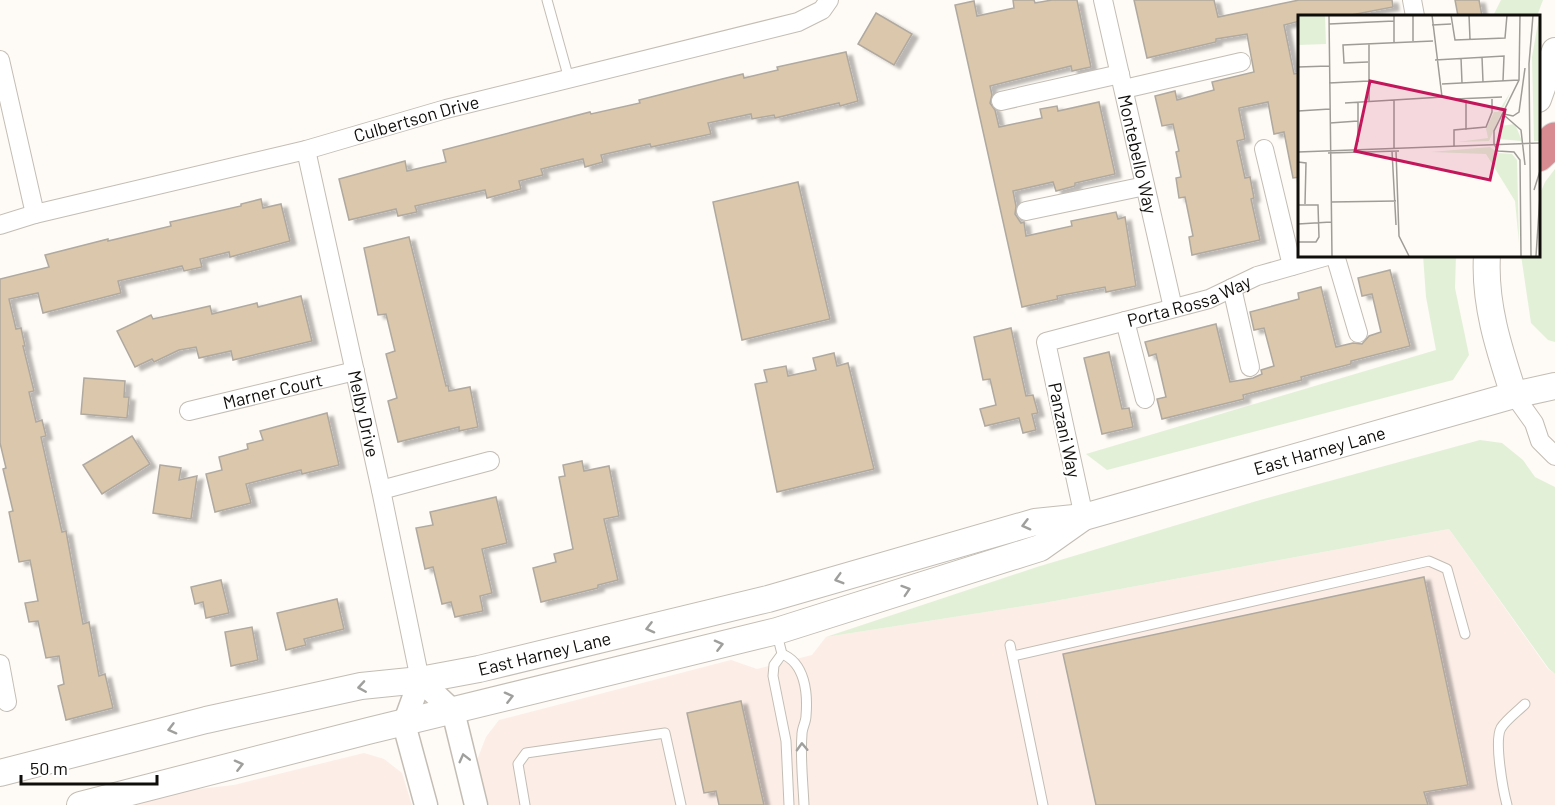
<svg xmlns="http://www.w3.org/2000/svg" width="1555" height="805" font-family="Barlow,sans-serif">
<defs>
<filter id="shadow"><feDropShadow dx="6" dy="3.5" stdDeviation="1.5" flood-color="#0004"/></filter>
</defs>
<rect width="100%" height="100%" fill="#fefaf5"/>
<g fill="#fcede7">
<polygon points="1449,529 1548,669 1555,674 1555,805 489,805 477,760 486,737 499,720 731,660 757,669 812,655 826,637 1044,603"/>
<polygon points="364,753 384,759 402,773 412,805 104,805 155,794 234,785"/>
</g>
<g fill="#e3f0d8">
<polygon points="1501,0 1543,0 1537,16 1493,16"/>
<polygon points="1555,169 1555,342 1548,340 1531,323 1521,255 1538,255 1539,196 1545,182"/>
<polygon points="1423,255 1456,255 1455,288 1469,355 1453,380 1107,470 1086,454 1436,350 1426,297"/>
<polygon points="1480,440 1502,443 1523,460 1535,477 1555,487 1555,674 1549,669 1449,529 1044,603 826,637 1037,567 1260,500"/>
</g>
<g fill="#dbc7ab" stroke="#afa9a0" stroke-width="1.5" filter="url(#shadow)">
<polygon points="1013,0 1034,0 1035,3 1052,0 1077,0 1091,67 1072,71 1071,66 990,86 992,95 990,103 995,110 999,127 1042,118 1040,109 1057,106 1058,111 1099,102 1115,174 1075,183 1075,186 1056,191 1053,182 1013,191 1016,206 1015,214 1021,223 1024,222 1026,236 1072,226 1071,221 1116,212 1118,219 1125,217 1136,286 1106,292 1105,287 1057,296 1058,299 1022,307 955,5 974,1 977,16 1014,8"/>
<polygon points="1134,0 1214,0 1218,17 1299,0 1392,0 1393,7 1346,16 1300,16 1300,21 1284,25 1294,74 1300,73 1300,177 1293,178 1284,132 1274,134 1268,102 1239,108 1239,110 1245,139 1237,141 1245,178 1250,177 1254,198 1251,199 1260,240 1192,255 1189,237 1193,236 1185,197 1179,198 1176,178 1181,177 1176,152 1179,151 1173,124 1162,126 1155,96 1175,91 1177,100 1214,90 1212,82 1254,72 1247,34 1216,39 1216,42 1147,58"/>
<polygon points="1455,0 1479,0 1482,16 1458,16"/>
<polygon points="876,13 912,34 894,65 858,44"/>
<polygon points="846,52 858,101 840,106 839,103 775,118 774,115 752,119 751,114 708,123 711,134 651,147 650,144 601,155 603,162 585,167 583,159 541,169 543,175 519,181 521,189 487,198 485,190 415,206 417,212 398,216 396,209 349,220 339,179 405,161 407,171 446,162 443,150 590,112 591,114 640,103 639,100 722,79 743,74 744,78 778,70 777,67"/>
<polygon points="798,182 830,319 742,340 713,202"/>
<polygon points="261,199 263,208 281,204 290,241 230,257 229,252 200,259 202,267 184,271 182,266 118,281 121,293 43,313 38,293 9,299 16,329 21,328 25,346 23,346 34,391 29,392 36,422 42,420 46,436 41,437 62,532 66,531 83,624 89,622 99,676 105,674 113,708 66,720 58,686 64,684 59,656 46,658 38,621 29,622 25,603 38,601 30,560 19,562 9,512 13,511 3,469 6,468 0,443 0,279 49,267 45,255 108,239 108,241 171,226 170,222 241,206 241,204"/>
<polygon points="409,237 446,386 448,385 449,391 470,387 478,427 459,431 459,427 398,442 388,401 397,398 386,354 395,351 386,314 378,315 364,248"/>
<polygon points="1390,270 1410,346 1351,361 1351,364 1301,377 1302,380 1243,395 1244,399 1162,419 1157,399 1166,397 1156,354 1149,356 1145,342 1216,324 1230,382 1253,378 1262,374 1261,370 1274,366 1264,328 1254,330 1250,312 1299,299 1298,293 1321,287 1336,347 1353,343 1362,344 1369,336 1381,332 1372,294 1362,296 1358,278"/>
<polygon points="301,296 312,341 233,360 231,351 199,358 196,347 179,350 154,362 152,359 135,367 117,331 151,315 153,319 210,306 212,314 257,303 258,307"/>
<polygon points="1011,328 1026,396 1033,395 1038,413 1032,414 1036,430 1023,433 1019,418 985,426 980,409 996,405 990,379 983,380 974,337"/>
<polygon points="1109,352 1122,409 1129,408 1133,427 1102,434 1084,358"/>
<polygon points="834,353 837,366 848,363 874,469 777,492 755,384 767,382 764,370 786,366 788,376 816,370 813,358"/>
<polygon points="84,378 125,381 124,397 129,397 127,418 81,414"/>
<polygon points="327,413 339,465 302,474 301,470 246,484 251,503 215,512 206,474 222,470 219,457 248,449 247,444 263,440 260,431"/>
<polygon points="132,436 150,464 102,494 83,465"/>
<polygon points="582,461 584,471 609,466 619,516 604,519 618,580 598,585 598,588 541,602 533,568 556,562 554,554 573,549 559,477 565,476 563,465"/>
<polygon points="160,465 181,468 179,480 197,476 191,519 153,513"/>
<polygon points="496,497 507,543 482,549 492,593 480,596 483,611 455,617 451,602 442,604 433,567 425,569 416,528 433,525 430,512"/>
<polygon points="1424,577 1468,785 1424,792 1428,805 1096,805 1063,654"/>
<polygon points="221,580 229,613 206,618 203,602 195,604 191,587"/>
<polygon points="337,599 344,629 304,639 306,645 286,650 277,613"/>
<polygon points="252,627 258,660 231,666 225,632"/>
<polygon points="741,701 764,805 719,805 716,791 704,793 687,713"/>
</g>
<g fill="none" stroke-linecap="round" stroke-linejoin="round">
<defs>
<g id="service">
<polyline points="547,0 569,79"/>
<polyline points="777,634 782,654 774,665 773,676 786,741 789,805"/>
<polyline points="1010,645 1043,805"/>
<path d="M782 654C805 663 808 693 806 716 806 722 802 728 802 734 800 757 803 782 804 805"/>
<polyline points="1013,656 1429,561 1447,569 1465,634"/>
<polyline points="525,805 518,764 526,753 665,733 681,805"/>
<path d="M1507 805C1503 790 1494 741 1501 728 1506 720 1518 711 1525 704"/>
</g>
<g id="minor">
<path id="s1" d="M1103 0 1173 308"/>
<polyline points="1412,0 1415,16"/>
<polyline points="0,60 35,214"/>
<polyline points="1124,89 1241,62"/>
<polyline points="1001,101 1120,74"/>
<polyline points="1264,149 1292,266"/>
<path id="s2" d="M306 150 381 490 420 680"/>
<polyline points="1026,211 1145,186"/>
<path id="s3" d="M0 225 35 214 306 150 446 109 798 22 822 10 829 0"/>
<polyline points="1335,255 1358,333"/>
<polyline points="1232,288 1250,367"/>
<polyline points="1125,321 1145,399"/>
<polyline points="1514,395 1534,423 1540,441 1555,456"/>
<path id="s4" d="M189 411 355 371"/>
<polyline points="381,490 490,461"/>
<path id="s5" d="M1084 517 1046 342 1209 299 1257 276 1331 255"/>
<polyline points="0,664 7,702"/>
</g>
<polyline id="tertiary" points="426,805 404,724 420,680 453,711 476,805"/>
<g id="secondary">
<polyline points="1538,99 1555,51"/>
<path d="M1487 255C1484 304 1499 349 1514 395"/>
<path id="s6" d="M0 773 206 720 361 686 420 680 479 669 768 599 1035 522 1084 517 1514 395 1555 386"/>
<polyline points="80,805 368,731 777,631 1040,548 1081,519"/>
</g>
<polyline id="motorway" points="1538,155 1555,139"/>
</defs>
<use href="#service" stroke="#c3bdb4" stroke-width="11"/>
<use href="#minor" stroke="#c3bdb4" stroke-width="20"/>
<use href="#tertiary" stroke="#c3bdb4" stroke-width="25"/>
<use href="#secondary" stroke="#c3bdb4" stroke-width="28"/>
<use href="#motorway" stroke="#d9d8d8" stroke-width="35"/>
<use href="#service" stroke="#fff" stroke-width="9"/>
<use href="#minor" stroke="#fff" stroke-width="18"/>
<use href="#tertiary" stroke="#fff" stroke-width="22"/>
<use href="#secondary" stroke="#fff" stroke-width="26"/>
<use href="#motorway" stroke="#d88c91" stroke-width="33"/>
</g>
<defs><path id="oneway-chevron" d="M-2-3.5L2.5 0L-2 3.5" fill="none" stroke-width="1.6" stroke-linecap="round" stroke-linejoin="round" transform="scale(1.5)"/></defs>
<g stroke="#9f9f9d">
<use href="#oneway-chevron" transform="translate(1026 525) rotate(165)"/>
<use href="#oneway-chevron" transform="translate(839 579) rotate(164)"/>
<use href="#oneway-chevron" transform="translate(906 590) rotate(-18)"/>
<use href="#oneway-chevron" transform="translate(650 628) rotate(166)"/>
<use href="#oneway-chevron" transform="translate(719 645) rotate(-14)"/>
<use href="#oneway-chevron" transform="translate(362 687) rotate(171)"/>
<use href="#oneway-chevron" transform="translate(509 697) rotate(-14)"/>
<use href="#oneway-chevron" transform="translate(172 729) rotate(165)"/>
<use href="#oneway-chevron" transform="translate(802 747) rotate(-92)"/>
<use href="#oneway-chevron" transform="translate(464 758) rotate(-104)"/>
<use href="#oneway-chevron" transform="translate(239 765) rotate(-14)"/>
</g>
<g text-anchor="middle" dominant-baseline="central" stroke-width="4.5" stroke-linejoin="round" paint-order="stroke">
<g font-size="18" fill="#100e0b" stroke="#fff">
<text stroke="none"><textPath href="#s3" startOffset="430">Culbertson Drive</textPath></text>
<text stroke="none"><textPath href="#s1" startOffset="158">Montebello Way</textPath></text>
<text stroke="none"><textPath href="#s5" startOffset="328">Porta Rossa Way</textPath></text>
<text stroke="none"><textPath href="#s4" startOffset="86">Marner Court</textPath></text>
<text stroke="none"><textPath href="#s2" startOffset="270">Melby Drive</textPath></text>
<text transform="translate(1065 430) rotate(78)">Panzani Way</text>
<text stroke="none"><textPath href="#s6" startOffset="1360">East Harney Lane</textPath></text>
<text stroke="none"><textPath href="#s6" startOffset="558">East Harney Lane</textPath></text>
</g>
</g>
<g transform="translate(1298 15)">
<rect width="242" height="242" fill="#fefaf5"/>
<path d="M0 0H27L28 29 0 30ZM241 2V126H236L234 42ZM212 78 191 126 159 127 190 123 188 114 196 97H200ZM217 109 224 126 200 124 202 111ZM192 132 200 138 214 139 219 145 221 228 217 186 188 139 132 137Z" fill="#e3f0d8"/>
<path fill="none" stroke="#9f9c97" stroke-width="1.5" d="M31 0 34 241M96 0V27M115 0V26M153 0 157 25 207 23 209 0M171 0 172 24M31 9 96 6M134 10 153 9M71 29V86M184 42 185 67M163 43 164 68M137 45 206 41 205 66M70 47 46 48 45 30 135 26M0 52 31 51M31 68 71 66M144 69 221 65M157 84 204 82M96 85V133M168 85V115M47 88 144 82 134 0M0 96 32 94M206 99 215 101 221 97 227 53M207 101 223 115 227 150M32 108 60 106M60 127V87M196 129 200 136 216 137 222 145 223 241M196 129V116L221 65 222 0M156 131V115L188 112 194 97V84M94 136 98 210M98 136 101 221 111 241M0 137 242 128M30 138 101 136M0 147 8 148 7 189M236 175 242 156M33 187 98 186M0 190H20L21 222 18 227H0M0 209 33 207M233 241 231 49 235 0M238 241 242 181"/>
<path fill="#c2185b" fill-opacity="0.15" stroke="#c2185b" stroke-width="3" d="M72 66 207 95 192 165 57 136Z"/>
<rect width="242" height="242" fill="none" stroke="#100e0b" stroke-width="3"/>
</g>
<path d="M21 775v9h136v-9" fill="none" stroke="#100e0b" stroke-width="3"/>
<text x="30" y="775" font-size="18" fill="#100e0b" stroke="#ffffff" stroke-width="4.5" paint-order="stroke">50 m</text>
</svg>
